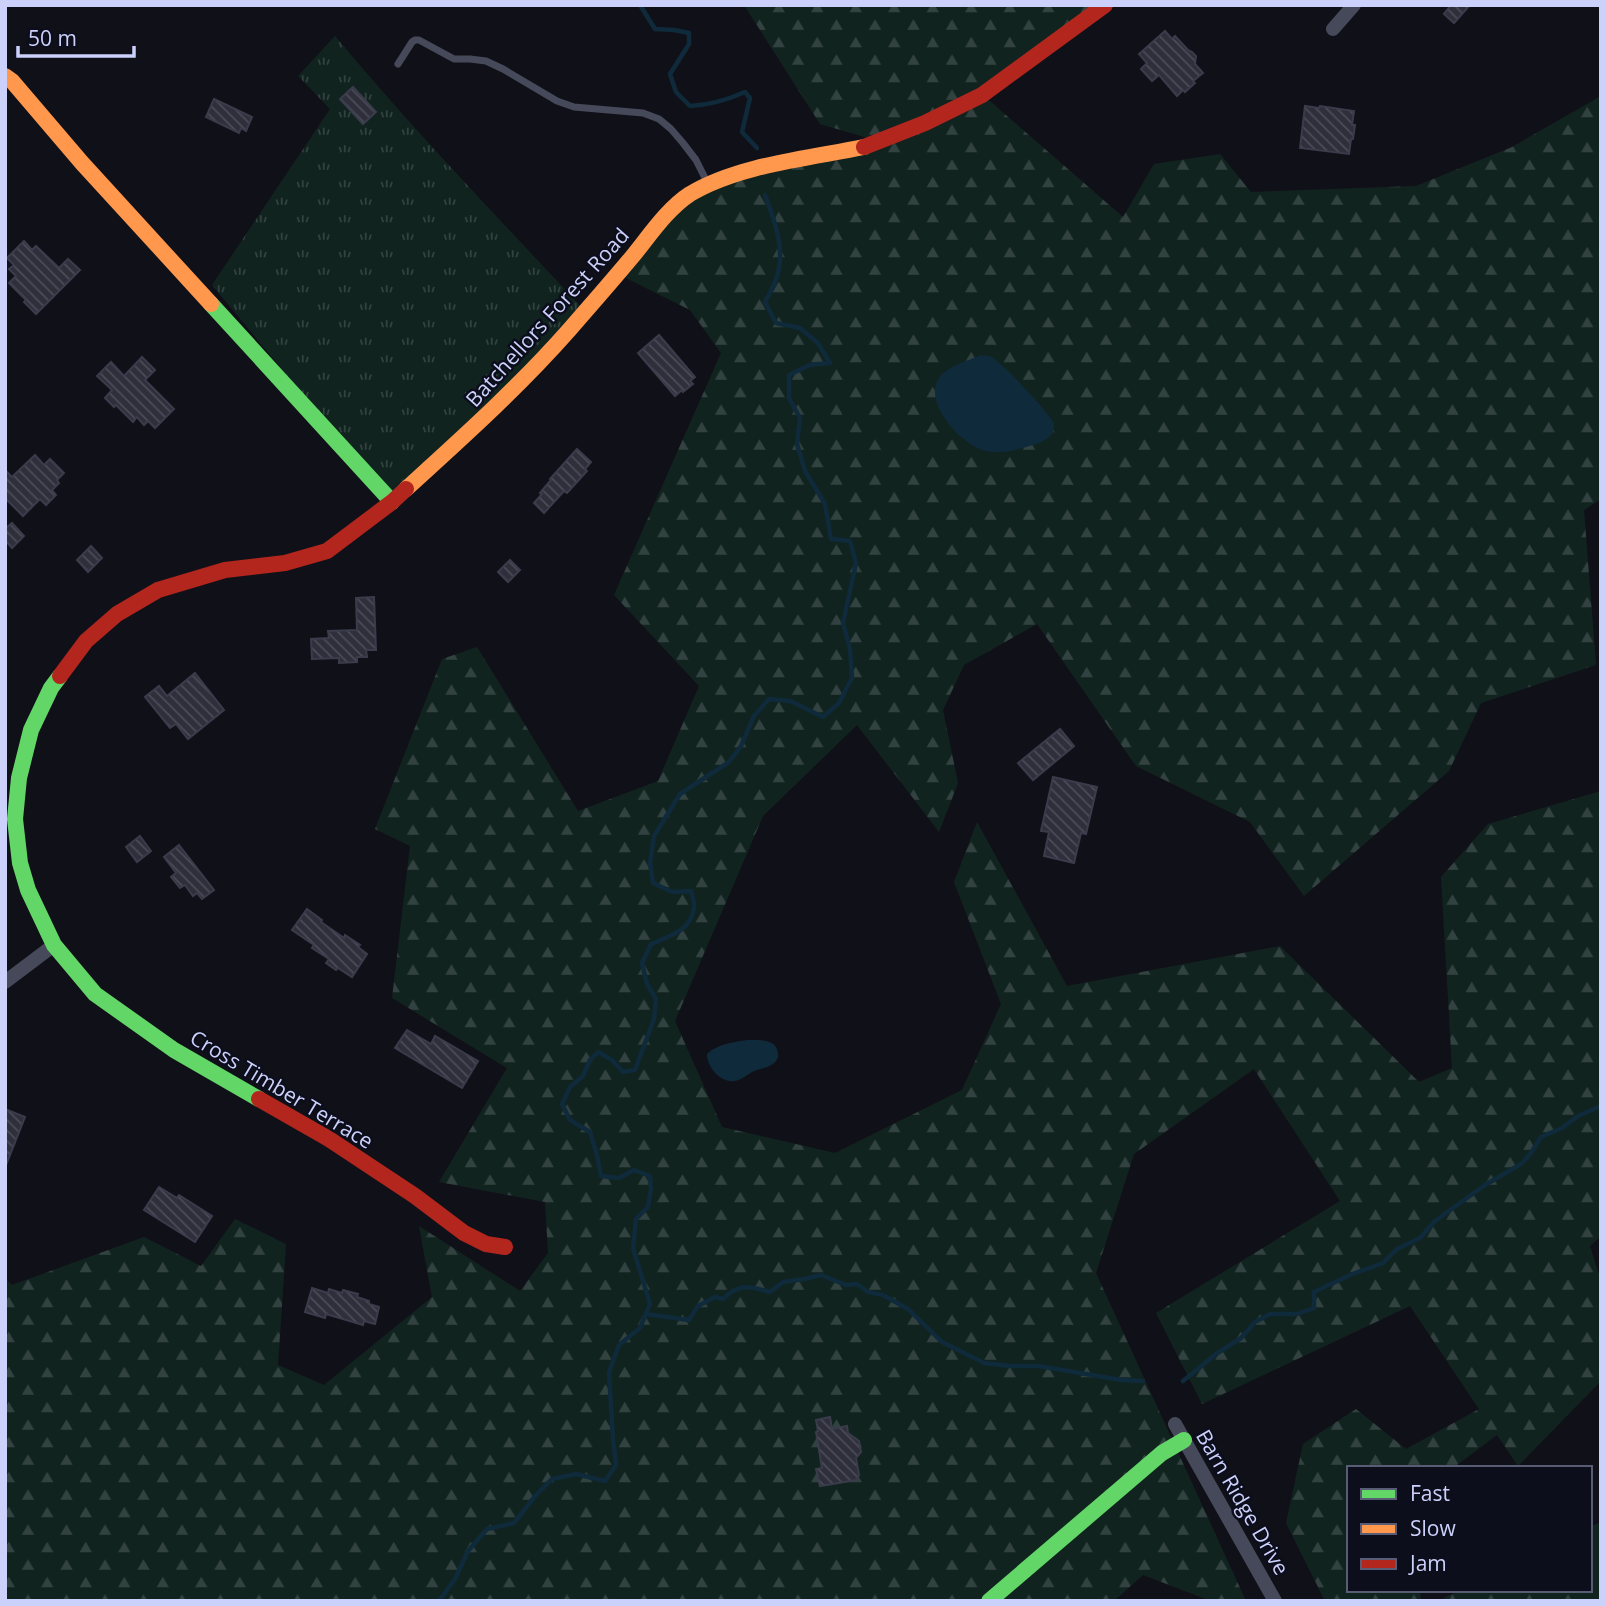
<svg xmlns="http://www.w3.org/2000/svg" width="1606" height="1606" font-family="'Open Sans',sans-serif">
<defs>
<pattern id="grass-tufts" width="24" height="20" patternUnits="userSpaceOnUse" patternTransform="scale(1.75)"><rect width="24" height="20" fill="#11231f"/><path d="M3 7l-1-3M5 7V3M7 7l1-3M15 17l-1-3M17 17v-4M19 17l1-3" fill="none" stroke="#324240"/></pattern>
<pattern id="forest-firs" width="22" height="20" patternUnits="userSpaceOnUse" patternTransform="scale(1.75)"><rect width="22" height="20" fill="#11231f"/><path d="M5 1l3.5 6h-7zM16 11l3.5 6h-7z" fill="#324240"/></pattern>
<pattern id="building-back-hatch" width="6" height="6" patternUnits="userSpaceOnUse" patternTransform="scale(1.75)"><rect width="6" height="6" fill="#2e2f3b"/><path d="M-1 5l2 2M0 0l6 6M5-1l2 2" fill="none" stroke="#4b4c58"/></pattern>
</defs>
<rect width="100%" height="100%" fill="#101118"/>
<path fill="url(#grass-tufts)" d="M335 36C415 132 502 222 587 313L392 502 212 285 330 109 298 76Z"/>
<g fill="url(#forest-firs)">
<polygon points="744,5 1105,5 983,95 1123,217 1154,164 1220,154 1251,192 1416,186 1512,147 1601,96 1601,499 1584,510 1596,665 1481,703 1449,771 1304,896 1250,822 1136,766 1037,624 964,665 943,710 958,783 939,832 857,725 763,816 675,1021 722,1127 835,1153 962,1090 1001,1004 954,882 977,822 1067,986 1280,946 1419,1082 1452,1068 1441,877 1488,824 1601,791 1601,1236 1590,1246 1601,1281 1601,1381 1518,1466 1497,1435 1453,1468 1349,1468 1349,1590 1420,1590 1421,1601 1325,1601 1286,1523 1303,1444 1356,1409 1406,1449 1479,1409 1410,1306 1202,1404 1156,1313 1340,1201 1254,1069 1134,1154 1096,1273 1246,1601 1211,1601 1143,1575 1114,1601 5,1601 5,1278 12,1285 144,1237 201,1266 235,1219 286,1244 278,1365 324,1385 432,1297 419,1226 520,1291 548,1253 545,1202 439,1182 507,1068 392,998 410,846 375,829 442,659 477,647 578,811 658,781 699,686 614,595 721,353 690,310 618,274 689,195 878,141 820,124"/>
<polygon points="1601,1522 1601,1601 1438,1601 1460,1590 1590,1590 1590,1527"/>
</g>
<g fill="#0f2a3b">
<path d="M981 355C985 356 988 355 992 357 1001 362 1052 415 1054 424 1055 434 1048 440 1039 443 1023 448 1003 455 986 451 962 446 922 402 939 378 947 366 968 361 981 355Z"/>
<path d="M747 1040C758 1040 777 1038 778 1054 779 1056 777 1061 774 1063 770 1067 760 1069 754 1071 748 1074 741 1080 735 1081 720 1083 707 1067 707 1054 717 1044 734 1042 747 1040Z"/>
</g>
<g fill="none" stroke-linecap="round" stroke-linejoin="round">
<g stroke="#0f2a3b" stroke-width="4.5">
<path d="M640 5 655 29 674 30 689 33V44L670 74 676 92 690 106C710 105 727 100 745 92L750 98 742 132 757 148"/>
<path d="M646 1314 689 1320 698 1306 715 1297 723 1299C739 1283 750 1286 770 1292L783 1282 804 1279 821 1275 846 1285 857 1284 868 1292 883 1295 908 1309 942 1342 984 1363 1010 1366H1039L1121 1380 1143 1381"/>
<polyline points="1183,1381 1216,1354 1241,1338 1255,1322 1270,1314 1297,1314 1314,1308 1314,1292 1350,1275 1383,1263 1397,1249 1420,1238 1435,1221 1485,1185 1521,1164 1531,1153 1541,1137 1562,1128 1578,1116 1601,1106"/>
<path d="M439 1601 455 1579 468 1551 487 1529 514 1523 536 1495 552 1479 576 1474 605 1481 616 1465 613 1439 609 1372 619 1345 640 1328 650 1304 633 1248 636 1219 648 1207 651 1189 650 1176 634 1170 619 1178 601 1176 597 1155 590 1132 570 1120 562 1104 570 1087 583 1076 590 1060 598 1052 612 1060 623 1072 635 1070 654 1019 656 999 647 984 642 963 651 944C668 937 692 930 694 908 695 904 692 896 691 891L672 892 653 883 650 863 654 836 680 794 729 762 741 746 754 716 769 699 790 701 823 717 839 703 852 678 850 649 843 623 856 563 850 541 831 539 825 504 805 471 797 444 800 418 789 398V375L810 365 830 363 818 343 800 328 776 323 765 302C769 294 775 285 777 276 786 250 774 219 765 195"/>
</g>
</g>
<g fill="url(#building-back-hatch)" stroke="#3a3c4c" stroke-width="2">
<polygon points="1451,5 1470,5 1454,23 1444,14"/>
<polygon points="1165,31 1172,39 1175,36 1188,50 1192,52 1196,56 1195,64 1203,73 1193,81 1195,83 1185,92 1183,90 1177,96 1159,75 1152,81 1141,69 1147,63 1139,54"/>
<polygon points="353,87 376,112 363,124 340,99"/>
<polygon points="214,99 252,117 246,131 241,128 239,133 206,117"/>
<polygon points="1305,106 1319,108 1320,106 1354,111 1352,125 1355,125 1353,139 1351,139 1349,154 1300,148"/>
<polygon points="24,241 32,250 36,246 59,268 68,259 80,270 36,314 24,302 26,300 9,283 16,276 9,269 14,265 7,258"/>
<polygon points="659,335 695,377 690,381 693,384 683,392 682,390 675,396 638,353"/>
<polygon points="142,357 155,370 145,380 174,409 155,428 148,421 144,425 137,417 133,422 116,405 114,407 105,398 112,390 97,376 111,362 124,376"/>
<polygon points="577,449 591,462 585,469 587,471 567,493 564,491 544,513 534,503 542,494 540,493 551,480 550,479"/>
<polygon points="35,455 44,465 50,459 64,473 57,480 59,483 52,490 56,495 46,505 40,499 23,516 5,498 5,470 12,477"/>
<polygon points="12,523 24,536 12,548 5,540 5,529"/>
<polygon points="91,546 102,558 88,572 77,560"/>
<polygon points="510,560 520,570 508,582 498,572"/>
<polygon points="374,597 376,650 366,650 367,657 357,657 357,662 339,663 339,658 312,659 311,639 329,638 328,631 357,630 356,598"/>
<polygon points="195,673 224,710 188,739 176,724 170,728 145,697 159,686 167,696"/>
<polygon points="1060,729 1074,746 1033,780 1018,763"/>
<polygon points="1053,777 1097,787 1086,834 1081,833 1074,863 1044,856 1049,832 1041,831"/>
<polygon points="140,836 151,851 137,862 126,847"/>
<polygon points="179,845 214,890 202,899 197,893 193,896 185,885 180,888 171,877 176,873 164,857"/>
<polygon points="307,909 322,920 321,922 344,938 345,935 360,945 358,947 367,954 352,977 338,968 336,970 326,963 329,959 312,948 314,945 292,930"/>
<polygon points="407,1030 431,1044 435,1036 478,1061 462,1088 395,1048"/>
<polygon points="5,1109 25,1117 6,1165 5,1165"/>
<polygon points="159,1187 177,1198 179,1195 212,1216 195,1242 144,1210"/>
<polygon points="312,1288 328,1293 329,1289 342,1293 343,1290 358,1294 357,1297 369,1301 369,1304 379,1307 375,1324 364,1321 363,1325 326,1314 325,1318 305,1312"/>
<polygon points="830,1417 832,1429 847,1426 848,1433 859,1441 861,1452 856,1458 859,1475 856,1480 820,1486 816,1469 822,1468 816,1432 818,1431 816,1420"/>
</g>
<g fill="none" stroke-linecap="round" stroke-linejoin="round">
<polyline stroke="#464959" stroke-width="7" points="398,64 412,42 415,40 419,40 454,59 470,59 486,61 503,69 557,101 574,107 643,113 659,119 671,129 683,143 696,160 708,184"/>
<g stroke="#464959" stroke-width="14">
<polyline points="1333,29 1354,5"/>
<polyline points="5,982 54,945"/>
<polyline points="1175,1424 1275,1601"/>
</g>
<g stroke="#63d668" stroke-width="16">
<polyline points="211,304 392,502"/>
<polyline points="60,676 51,688 31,730 19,778 15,819 20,863 28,890 54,945 95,994 174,1050 259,1099"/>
<polyline points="989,1601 1162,1453 1184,1440"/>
</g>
<g stroke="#ff974d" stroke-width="16">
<polyline points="5,76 12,81 82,163 211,304"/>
<path d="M406 489C462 438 519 387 570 329 591 305 612 281 632 257 650 235 667 209 690 194 738 165 810 158 864 147"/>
</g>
<g stroke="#b3261e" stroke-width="16">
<polyline points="864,147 925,123 982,95 1105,5"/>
<polyline points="60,676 86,641 117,614 158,590 225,570 285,563 327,551 392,502 406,489"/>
<polyline points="259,1099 329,1139 415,1196 464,1233 486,1244 505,1247"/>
</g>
</g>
<g text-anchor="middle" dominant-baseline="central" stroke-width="5" stroke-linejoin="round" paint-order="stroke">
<g font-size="21" fill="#ccd1fb" stroke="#0d0e1c">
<text transform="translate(547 317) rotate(-48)">Batchellors Forest Road</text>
<text transform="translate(282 1089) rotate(31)">Cross Timber Terrace</text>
<text transform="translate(1243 1502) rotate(60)">Barn Ridge Drive</text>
</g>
</g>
<rect width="1606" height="1606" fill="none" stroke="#ccd1fb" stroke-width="14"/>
<rect x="1347" y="1466" width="245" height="126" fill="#0d0e1c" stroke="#595c75" stroke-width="2"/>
<rect x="1361" y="1489" width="35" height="10" fill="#63d668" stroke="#595c75" stroke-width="2"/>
<text x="1410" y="1501" font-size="21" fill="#ccd1fb">Fast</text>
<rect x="1361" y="1524" width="35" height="10" fill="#ff974d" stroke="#595c75" stroke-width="2"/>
<text x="1410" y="1536" font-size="21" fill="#ccd1fb">Slow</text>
<rect x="1361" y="1559" width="35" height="10" fill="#b3261e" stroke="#595c75" stroke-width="2"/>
<text x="1410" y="1571" font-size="21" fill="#ccd1fb">Jam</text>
<path d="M18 46v10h116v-10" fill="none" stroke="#ccd1fb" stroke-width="3.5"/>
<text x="28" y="46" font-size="21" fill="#ccd1fb" stroke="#0d0e1c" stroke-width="5" paint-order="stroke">50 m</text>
</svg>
